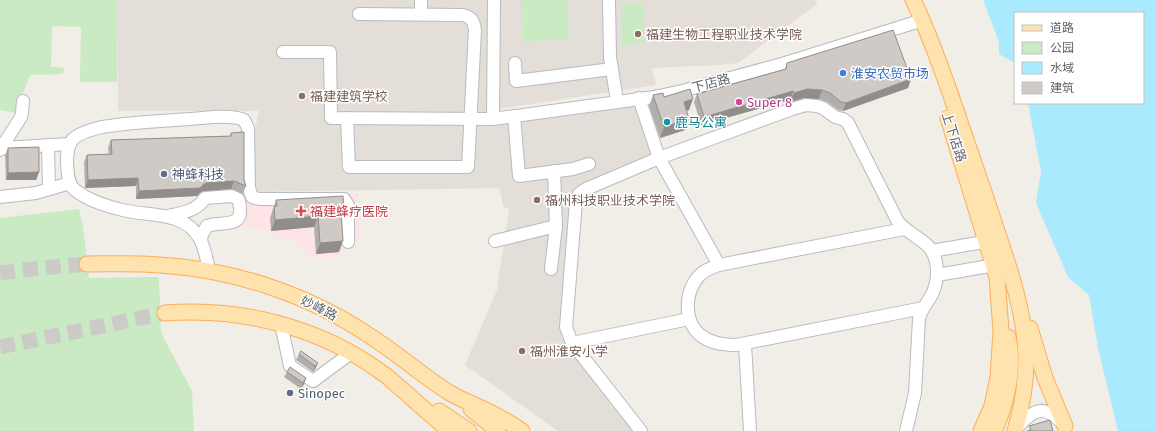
<svg xmlns="http://www.w3.org/2000/svg" width="1156" height="431" font-family="'Fira Sans','Noto Sans SC',sans-serif">
<rect width="100%" height="100%" fill="#f1ede7"/>
<g fill="#e4ded8">
<polygon points="117,0 489,0 486,126 636,104 653,154 573,194 561,337 612,406 634,431 558,431 465,365 497,290 499,272 505,240 509,208 504,208 499,188 254,192 253,139 259,111 118,111"/>
<polygon points="498,0 816,0 817,4 738,63 719,65 652,68 656,85 498,109"/>
</g>
<polygon fill="#fee4e6" points="358,193 359,246 341,245 342,257 309,257 298,241 281,237 260,228 244,228 243,195"/>
<g fill="#c9eac2">
<polygon points="0,0 117,0 117,82 80,82 81,27 52,26 51,67 64,68 63,74 30,75 15,113 0,110"/>
<polygon points="521,0 568,0 569,39 522,42"/>
<polygon points="621,4 643,4 644,44 622,45"/>
<polygon points="79,209 83,227 89,278 159,277 161,333 192,391 194,431 0,431 0,218"/>
</g>
<polygon fill="#a9eaff" points="983,0 1156,0 1156,431 1118,431 1098,348 1089,295 1068,277 1036,203 1041,172 1028,103 1143,103 1143,13 1015,13 1015,63 999,54 999,42"/>
<g fill="none" stroke-linecap="round" stroke-linejoin="round">
<g stroke="#cccbc7" stroke-width="15" stroke-dasharray="15 8" stroke-linecap="butt">
<polyline points="0,273 32,269 87,264"/>
<polyline points="0,347 165,313"/>
</g>
<defs>
<g id="minor">
<polyline points="609,0 610,57 617,101"/>
<polyline points="421,14 421,0"/>
<polyline points="283,52 330,52 331,118 493,119 654,97 682,91 782,64 923,20"/>
<polyline points="515,63 516,81 612,69"/>
<polyline points="639,98 659,158 719,265"/>
<polyline points="514,116 519,176 573,169 589,164"/>
<path d="M347 118 349 167H468L475 30C474 22 472 17 463 15L359 14"/>
<polyline points="493,119 494,0"/>
<polyline points="48,145 49,189"/>
<polyline points="2,148 70,144"/>
<polyline points="0,150 21,117 22,113 23,101"/>
<polyline points="0,197 36,193 70,183"/>
<path d="M168 216C182 213 197 211 205 198L232 196 238 199C240 203 240 207 240 211 241 228 218 221 207 226L202 234 201 240"/>
<path d="M904 229 719 265C714 267 707 269 702 273 685 288 682 319 700 335 710 343 724 345 736 345L923 308"/>
<polyline points="495,241 556,226"/>
<polyline points="932,251 995,240"/>
<polyline points="551,269 556,226 554,171"/>
<path d="M209 271C207 261 205 248 200 239 185 212 153 216 127 211 111 208 86 200 74 189 67 182 68 172 67 163 67 155 67 144 74 138 81 132 94 129 102 127 131 122 161 121 190 119 206 118 230 114 244 120L248 128 249 188 252 197 259 199H344L348 205V242"/>
<polyline points="937,275 1001,264"/>
<polyline points="281,324 290,366 313,381 351,353"/>
<polyline points="572,343 689,319"/>
<polyline points="745,344 750,431"/>
<path d="M1016 429C1033 409 1044 403 1063 424"/>
<path d="M641 431 572 343 566 327 576 202 579 194 586 189 659 158 792 109 806 105 817 106 823 108 835 117 843 119 848 123 898 222C906 231 918 237 927 245 939 256 939 278 933 292 929 302 921 308 919 319L915 393 906 431"/>
</g>
<g id="major">
<path d="M913 0C927 28 937 57 948 87 961 125 974 163 987 201 1001 245 1018 287 1024 332 1029 364 1024 400 1015 431"/>
<polyline points="948,118 997,277 1001,331 998,377 992,406 981,431"/>
<path d="M87 264C112 264 136 263 160 265 236 270 310 295 373 338 399 355 423 376 450 393 458 398 468 402 477 406 493 413 508 421 522 431"/>
<path d="M165 313C241 307 319 327 381 372 389 377 396 385 404 391 419 405 434 418 450 431"/>
<polyline points="1030,328 1045,378 1065,426"/>
<polyline points="471,409 498,431"/>
<polyline points="439,411 469,431"/>
<path d="M994 431C1007 403 1015 367 1008 337"/>
</g>
</defs>
<use href="#minor" stroke="#b7bbbe" stroke-width="14"/>
<use href="#major" stroke="#fdae55" stroke-width="17"/>
<use href="#minor" stroke="#fff" stroke-width="12"/>
<use href="#major" stroke="#ffe3ae" stroke-width="15"/>
</g>
<g fill="#b2aeaa">
<polygon points="787,63 911,79 908,88 843,111 838,110 827,102 819,99 804,98 790,102 790,100 701,125 694,102 697,94 785,69"/>
<polygon points="653,95 664,97 689,110 686,111 689,119 685,130 660,138 649,106"/>
<polygon points="231,133 246,186 243,194 231,189 204,191 201,192 197,196 136,199 136,186 85,188 84,162 87,155 109,154 108,148 111,140 230,136"/>
<polygon points="8,148 39,172 36,180 6,180 5,155"/>
<polygon points="276,200 342,219 339,252 316,254 314,227 271,231 270,218"/>
<polygon points="299,354 318,363 315,369 313,372 296,360"/>
<polygon points="287,372 306,378 304,384 301,389 284,377"/>
</g>
<g fill="#918d8b">
<polygon points="911,79 908,88 843,111 846,103"/>
<polygon points="807,89 822,90 819,99 804,98 790,102 794,93"/>
<polygon points="793,91 790,100 701,125 704,117"/>
<polygon points="693,99 689,110 680,113 684,102"/>
<polygon points="689,119 685,130 660,138 664,127"/>
<polygon points="39,172 36,180 6,180 8,173"/>
<polygon points="138,178 136,186 85,188 88,180"/>
<polygon points="234,181 231,189 204,191 201,192 197,196 136,199 139,191 204,184 207,183"/>
<polygon points="341,211 344,211 340,222"/>
<polygon points="318,216 314,227 271,231 275,220"/>
<polygon points="343,241 339,252 316,254 320,243"/>
<polygon points="318,363 315,369 313,372 315,366"/>
<polygon points="306,378 304,384 301,389 303,383"/>
</g>
<g fill="#cfcac6" stroke="#918d8b">
<polygon points="893,30 911,79 846,103 841,102 830,93 822,90 807,89 794,93 793,91 704,117 697,94 786,69 787,63"/>
<polygon points="690,89 693,99 684,102 689,119 664,127 653,95 663,93 664,97"/>
<polygon points="244,132 244,180 246,186 234,181 207,183 204,184 200,188 139,191 138,178 88,180 87,155 112,154 111,140 231,136 231,133"/>
<polygon points="39,147 39,172 8,173 8,148"/>
<polygon points="343,196 344,211 341,211 343,241 320,243 318,216 275,220 274,207 277,206 276,200"/>
<polygon points="301,351 318,363 315,366 299,354"/>
<polygon points="290,367 306,378 303,383 287,372"/>
<polygon points="1050,420 1053,431 1027,431 1031,430 1029,426"/>
</g>
<g fill="#8d6e63" stroke="#fff" stroke-width="1.5">
<circle cx="638" cy="34" r="4"/>
<circle cx="302" cy="96" r="4"/>
<circle cx="537" cy="200" r="4"/>
<circle cx="522" cy="351" r="4"/>
</g>
<circle fill="#3f7fe0" stroke="#fff" stroke-width="1.5" cx="843" cy="73" r="4"/>
<circle fill="#d1479c" stroke="#fff" stroke-width="1.5" cx="739" cy="102" r="4"/>
<circle fill="#0f9aa8" stroke="#fff" stroke-width="1.5" cx="667" cy="122" r="4"/>
<g fill="#5c6f8a" stroke="#fff" stroke-width="1.5">
<circle cx="164" cy="174" r="4"/>
<circle cx="290" cy="393" r="4"/>
</g>
<path fill="#e0444e" stroke="#fff" stroke-width="1.5" d="M299 205h4v4h4v4h-4v4h-4v-4h-4v-4h4z"/>
<g text-anchor="middle" dominant-baseline="central" stroke-width="3" stroke-linejoin="round" paint-order="stroke">
<g font-size="13" fill="#785e54" stroke="#fff" text-anchor="start">
<text x="646" y="34">福建生物工程职业技术学院</text>
<text x="310" y="96">福建建筑学校</text>
<text x="545" y="200">福州科技职业技术学院</text>
<text x="530" y="351">福州淮安小学</text>
</g>
<g font-size="13" fill="#366cbe" stroke="#fff" text-anchor="start">
<text x="851" y="73">淮安农贸市场</text>
</g>
<g font-size="13" fill="#5e6468" stroke="#fff">
<text transform="translate(711 83) rotate(-15)">下店路</text>
<text transform="translate(954 137) rotate(72)">上下店路</text>
<text transform="translate(319 308) rotate(27)">妙峰路</text>
</g>
<g font-size="13" fill="#b23c85" stroke="#fff" text-anchor="start">
<text x="747" y="102">Super 8</text>
</g>
<g font-size="13" fill="#0d838f" stroke="#fff" text-anchor="start">
<text x="675" y="122">鹿马公寓</text>
</g>
<g font-size="13" fill="#4e5e75" stroke="#fff" text-anchor="start">
<text x="172" y="174">神蜂科技</text>
<text x="298" y="393">Sinopec</text>
</g>
<g font-size="13" fill="#be3a42" stroke="#fff" text-anchor="start">
<text x="310" y="211">福建蜂疗医院</text>
</g>
</g>
<rect x="1014" y="12" width="130" height="92" fill="#ffffff" stroke="#bfc1c3"/>
<rect x="1022" y="25" width="20" height="6" fill="#ffe3ae" stroke="#bfc1c3"/>
<text x="1050" y="32" font-size="12" fill="#5e6468">道路</text>
<rect x="1022" y="42" width="20" height="12" fill="#c9eac2" stroke="#bfc1c3"/>
<text x="1050" y="52" font-size="12" fill="#5e6468">公园</text>
<rect x="1022" y="62" width="20" height="12" fill="#a9eaff" stroke="#bfc1c3"/>
<text x="1050" y="72" font-size="12" fill="#5e6468">水域</text>
<rect x="1022" y="82" width="20" height="12" fill="#cfcac6" stroke="#bfc1c3"/>
<text x="1050" y="92" font-size="12" fill="#5e6468">建筑</text>
</svg>
